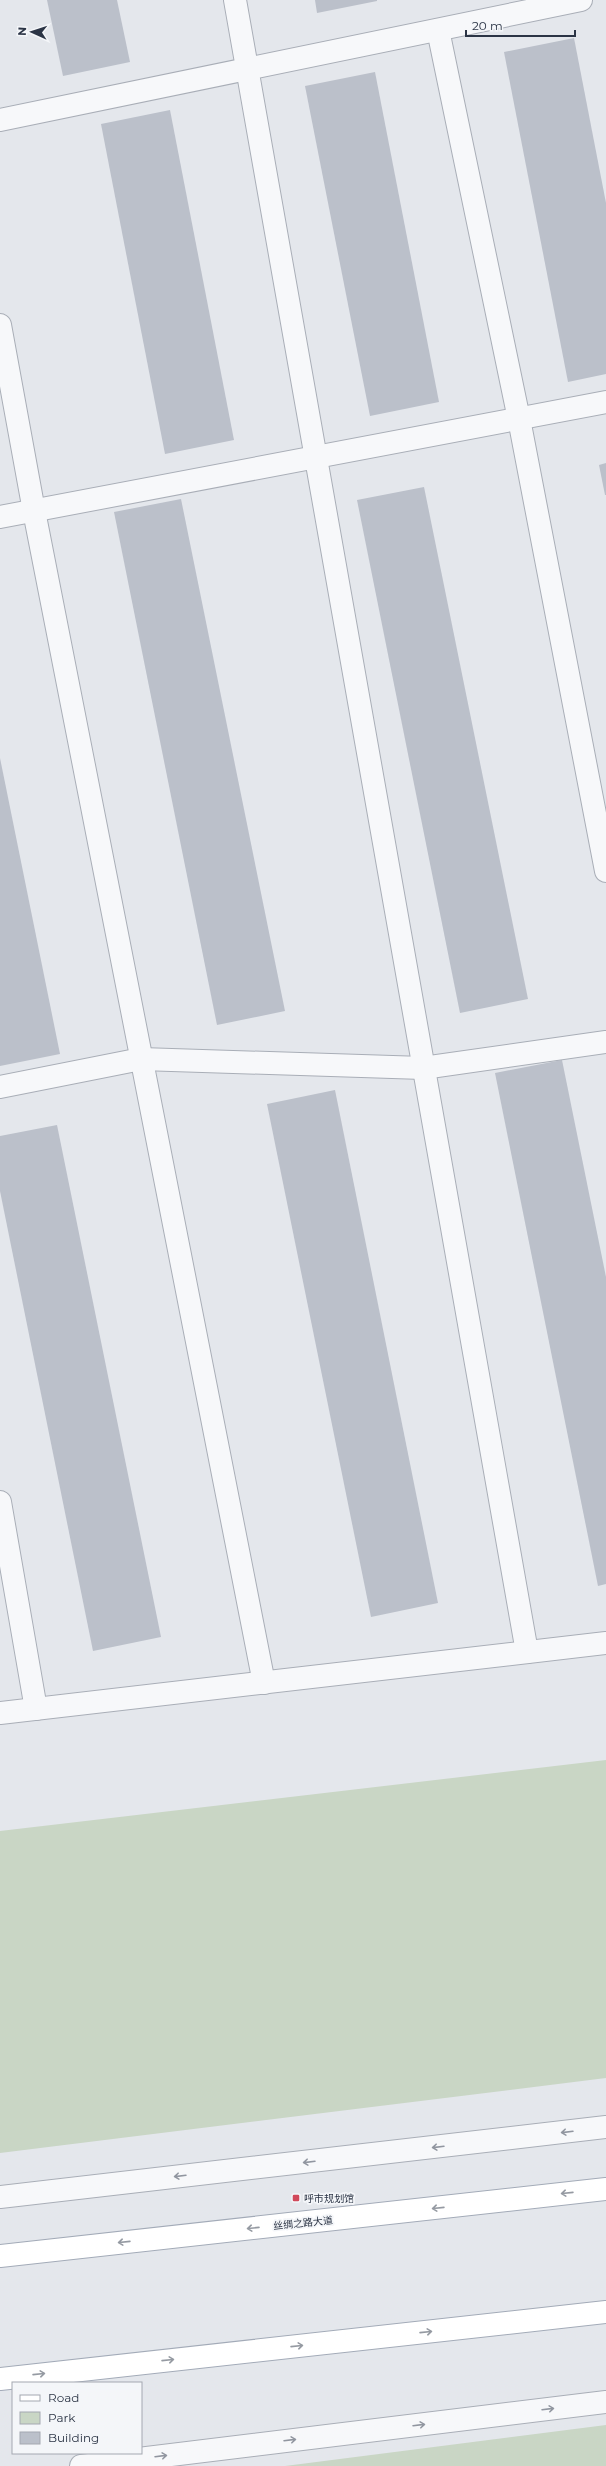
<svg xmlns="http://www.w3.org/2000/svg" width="606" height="2466" font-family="Montserrat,'Noto Sans SC',sans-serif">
<rect width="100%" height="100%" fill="#e4e7ec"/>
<g fill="#c9d6c5">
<polygon points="606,1760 606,2078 0,2153 0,1831"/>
<polygon points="606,2425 606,2466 285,2466"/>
</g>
<g fill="#bbc0ca">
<polygon points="47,0 117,0 130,62 63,76"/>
<polygon points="315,0 377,0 377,1 317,13"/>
<polygon points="574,38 606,203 606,374 568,382 504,52"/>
<polygon points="375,72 439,402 370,416 305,86"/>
<polygon points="170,110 234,440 165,454 101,124"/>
<polygon points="606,463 606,495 605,495 599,465"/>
<polygon points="424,487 528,999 460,1013 357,500"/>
<polygon points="181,499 285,1011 217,1025 114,512"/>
<polygon points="0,758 60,1054 0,1066"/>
<polygon points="562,1060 606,1277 606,1584 598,1586 495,1073"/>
<polygon points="335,1090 438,1603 371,1617 267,1104"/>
<polygon points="57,1125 161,1637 93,1651 0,1191 0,1136"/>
</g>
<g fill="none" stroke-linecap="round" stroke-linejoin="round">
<defs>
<g id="minor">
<polyline points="235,0 527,1652"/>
<polyline points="438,30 519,419 606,871"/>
<polyline points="0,120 581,0"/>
<polyline points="0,325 34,511 264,1683"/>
<polyline points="0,517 606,402"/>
<polyline points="0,1087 141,1059 423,1068 606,1042"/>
<polyline points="0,1502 36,1709"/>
<polyline points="0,1713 606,1643"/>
</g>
<g id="tertiary">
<polyline points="0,2197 606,2127"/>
<polyline points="81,2466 606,2402"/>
</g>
<g id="primary">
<polyline points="0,2256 606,2189"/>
<polyline points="0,2379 606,2312"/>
</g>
</defs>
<use href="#minor" stroke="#a9aeb7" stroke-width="24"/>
<use href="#tertiary" stroke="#a9aeb7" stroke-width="24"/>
<use href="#primary" stroke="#a3abb8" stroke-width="24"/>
<use href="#minor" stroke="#f7f8fa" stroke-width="22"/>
<use href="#tertiary" stroke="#f7f8fa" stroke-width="22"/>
<use href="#primary" stroke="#fff" stroke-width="22"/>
</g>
<defs><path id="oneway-shaft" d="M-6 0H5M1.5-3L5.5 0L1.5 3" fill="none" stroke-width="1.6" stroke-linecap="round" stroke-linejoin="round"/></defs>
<g stroke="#9196a0">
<use href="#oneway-shaft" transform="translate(567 2132) rotate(173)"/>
<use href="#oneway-shaft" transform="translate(438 2147) rotate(173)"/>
<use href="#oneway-shaft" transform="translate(309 2162) rotate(173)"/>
<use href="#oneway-shaft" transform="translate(180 2176) rotate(173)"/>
<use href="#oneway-shaft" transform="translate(548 2409) rotate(-7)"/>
<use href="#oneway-shaft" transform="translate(419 2425) rotate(-7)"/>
<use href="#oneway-shaft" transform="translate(290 2440) rotate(-7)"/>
<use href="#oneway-shaft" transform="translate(161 2456) rotate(-7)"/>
</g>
<g stroke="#959aa2">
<use href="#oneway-shaft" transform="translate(567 2193) rotate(174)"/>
<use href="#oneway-shaft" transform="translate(438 2208) rotate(174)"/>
<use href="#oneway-shaft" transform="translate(253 2228) rotate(174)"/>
<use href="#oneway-shaft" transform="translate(124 2242) rotate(174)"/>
<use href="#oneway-shaft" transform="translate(426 2332) rotate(-6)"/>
<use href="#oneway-shaft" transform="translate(297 2346) rotate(-6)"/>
<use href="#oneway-shaft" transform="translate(168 2360) rotate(-6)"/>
<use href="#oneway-shaft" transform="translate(39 2374) rotate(-6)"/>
</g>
<rect fill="#d1495b" stroke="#f4f6f9" stroke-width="1.5" x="292" y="2194" width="8" height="8" rx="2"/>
<g text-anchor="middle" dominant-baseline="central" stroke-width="3.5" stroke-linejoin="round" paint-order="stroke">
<g font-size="10" fill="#2b3445" stroke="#f4f6f9" text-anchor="start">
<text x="304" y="2198">呼市规划馆</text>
</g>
<g font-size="10" fill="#2b3445" stroke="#f4f6f9">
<text transform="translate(303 2223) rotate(-6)">丝绸之路大道</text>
</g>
</g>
<rect x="12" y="2382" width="130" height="72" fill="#f4f6f9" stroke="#a4a8b1"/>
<rect x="20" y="2395" width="20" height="6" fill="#ffffff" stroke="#a4a8b1"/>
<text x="48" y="2402" font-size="12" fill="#2b3445">Road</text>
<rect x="20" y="2412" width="20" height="12" fill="#c9d6c5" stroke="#a4a8b1"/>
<text x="48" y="2422" font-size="12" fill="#2b3445">Park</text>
<rect x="20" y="2432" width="20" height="12" fill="#bbc0ca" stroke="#a4a8b1"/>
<text x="48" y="2442" font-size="12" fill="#2b3445">Building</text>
<g transform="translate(32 32) rotate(273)" stroke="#f4f6f9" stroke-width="3" paint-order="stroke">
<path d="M0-3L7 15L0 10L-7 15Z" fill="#2b3445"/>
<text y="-6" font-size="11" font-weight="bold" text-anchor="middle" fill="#2b3445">N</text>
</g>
<path d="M466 30v6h109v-6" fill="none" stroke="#2b3445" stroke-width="2"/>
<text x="472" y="30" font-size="12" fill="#2b3445" stroke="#f4f6f9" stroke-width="3" paint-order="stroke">20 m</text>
</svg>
